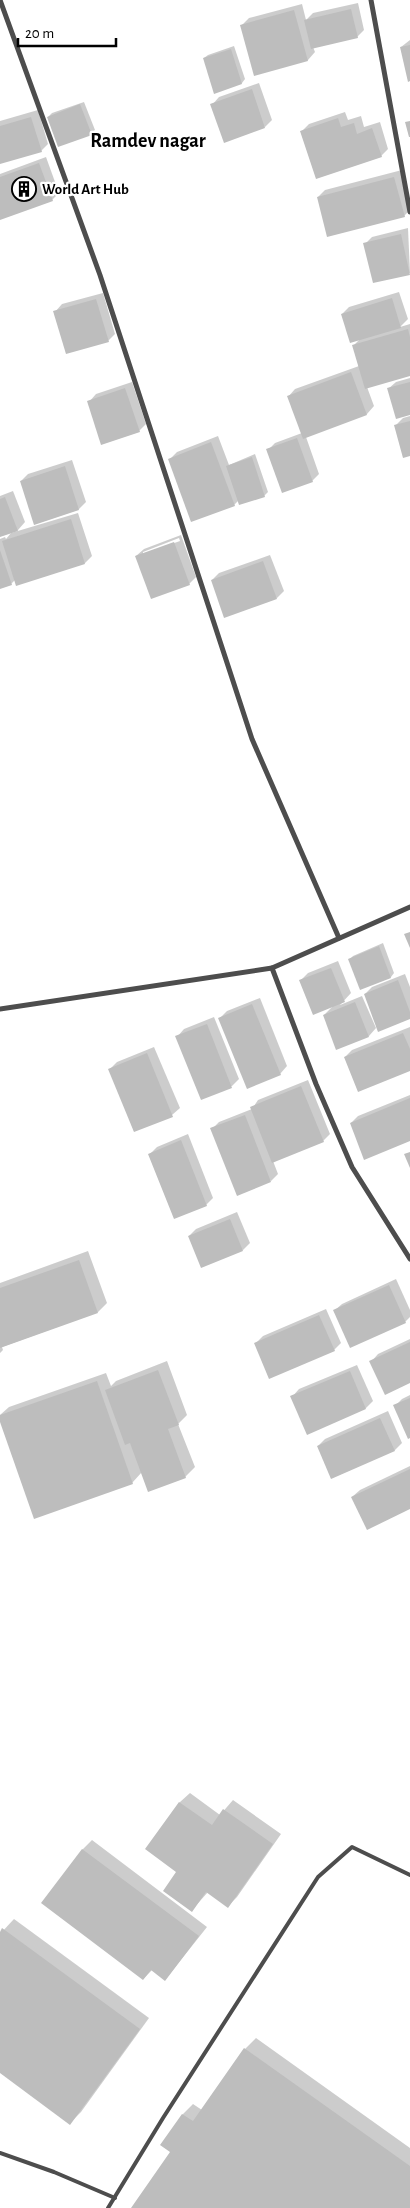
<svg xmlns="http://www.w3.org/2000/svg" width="410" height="2208" font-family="'Alegreya Sans',sans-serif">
<rect width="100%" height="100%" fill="#fff"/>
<g fill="#0003" fill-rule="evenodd">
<polygon points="358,3 364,30 357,37 313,47 315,52 308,60 255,74 242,25 249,18 302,4 306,20 313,13"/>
<polygon points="410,40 410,80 401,47"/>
<polygon points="234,46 245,79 242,83 215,92 204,58 208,55"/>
<polygon points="259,83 272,120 265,127 212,105 219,97"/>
<polygon points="84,102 95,130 91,134 48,117 52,113"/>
<polygon points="38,110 48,144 41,151 0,163 0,121"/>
<polygon points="345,112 348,120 361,116 364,127 380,122 388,149 381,156 302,131 309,124"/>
<polygon points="46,157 59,193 52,200 0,218 0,174"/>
<polygon points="402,170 410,210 404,216 318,197 325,190"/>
<polygon points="408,228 410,273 374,282 365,244 372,237"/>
<polygon points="399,292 408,319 400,327 410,324 410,374 367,387 374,406 367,414 306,437 319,474 312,481 268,450 275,443 302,433 288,397 295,389 359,366 353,346 360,339 342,314 349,307"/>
<polygon points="103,293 115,334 108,341 55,312 62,304"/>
<polygon points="410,378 410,413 388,389 396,382"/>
<polygon points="132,382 146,424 139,431 89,402 96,394"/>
<polygon points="410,416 410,455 396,425 403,418"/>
<polygon points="218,436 229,465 255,454 268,492 264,496 239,500 234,505 170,459 177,452"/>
<polygon points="72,460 86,502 79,509 35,523 21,481 28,474"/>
<polygon points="13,491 25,522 18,530 0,536 0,496"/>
<polygon points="78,513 92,556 85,563 15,580 11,584 0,587 0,539 5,537 6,539 11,533"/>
<path d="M181 535 196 577 189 584 136 556 144 549ZM179 538 180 541 143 554V552Z"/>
<polygon points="270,555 284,591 277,598 212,580 219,573"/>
<polygon points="383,943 394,973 391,977 361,988 350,959 353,956"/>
<polygon points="338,961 351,993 340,1005 362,996 376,1028 369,1036 337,1048 324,1015 335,1004 301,980 308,973"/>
<polygon points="405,974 410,987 410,1018 365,994 372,987"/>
<polygon points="260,998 287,1066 280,1074 220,1018 227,1011"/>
<polygon points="214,1017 239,1079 232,1086 202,1098 177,1037 184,1029"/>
<polygon points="410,1027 410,1070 345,1057 352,1050"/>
<polygon points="154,1047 180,1108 172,1115 134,1131 110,1069 117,1062"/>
<polygon points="308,1080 330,1134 323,1141 273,1161 278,1174 271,1181 212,1129 219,1122 252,1109 258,1100"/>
<polygon points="410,1095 410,1140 351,1123 358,1116"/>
<polygon points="188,1134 213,1198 206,1205 150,1154 157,1147"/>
<polygon points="237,1212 250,1243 243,1250 189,1236 196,1229"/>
<polygon points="88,1251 107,1303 98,1312 2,1347 3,1350 0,1353 0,1283"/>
<polygon points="396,1279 410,1310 410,1317 405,1322 334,1311 342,1304"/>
<polygon points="326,1309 341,1343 334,1350 255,1344 263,1336"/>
<polygon points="410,1339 410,1382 371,1362 378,1354"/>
<polygon points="167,1361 187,1415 178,1424 195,1467 185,1477 142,1472 132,1483 0,1419 0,1415 9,1407 106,1373 111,1386 116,1381"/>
<polygon points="357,1365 373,1401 366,1408 307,1433 292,1397 299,1389"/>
<polygon points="410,1395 410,1437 395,1406 402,1399"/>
<polygon points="388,1411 402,1443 395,1450 332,1478 318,1446 325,1439"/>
<polygon points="410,1466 410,1508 352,1497 360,1490"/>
<polygon points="190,1793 220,1815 233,1800 281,1834 237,1897 228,1906 208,1892 192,1910 178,1871 147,1849 180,1802"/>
<polygon points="92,1840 207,1927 165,1980 152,1970 143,1979 82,1850"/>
<polygon points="14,1919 149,2018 81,2112 70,2123 0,2072 0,1934"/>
<polygon points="256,2038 410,2148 410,2208 132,2208 172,2152 162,2145 183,2114 193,2104 202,2110 245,2049"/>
</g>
<g fill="#bdbdbd">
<polygon points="351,9 358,38 311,49 304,20"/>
<polygon points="294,10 308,61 254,76 240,25"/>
<polygon points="410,45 410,81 408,82 400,47"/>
<polygon points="231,49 242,84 214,94 203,58"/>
<polygon points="252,89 265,128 224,143 210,104"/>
<polygon points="80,104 92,135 58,147 47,117"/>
<polygon points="31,117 42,152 0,164 0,126"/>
<polygon points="338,118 341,127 354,123 357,134 372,128 382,157 316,179 300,131"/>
<polygon points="410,121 410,137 409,137 405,122"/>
<polygon points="39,163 53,201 0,220 0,177"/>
<polygon points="394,177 405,217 327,237 317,197"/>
<polygon points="401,234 410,275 373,283 363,243"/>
<polygon points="392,298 401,328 350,343 341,314"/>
<polygon points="96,299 109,342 66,354 53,311"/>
<polygon points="408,329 410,337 410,376 365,389 352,345"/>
<polygon points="351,372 367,415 303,439 287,396"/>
<polygon points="410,382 410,415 396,419 387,388"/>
<polygon points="125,388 140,432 101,445 87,401"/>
<polygon points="410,421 410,456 403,458 394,425"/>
<polygon points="297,438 313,482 282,493 266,449"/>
<polygon points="211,442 235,506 191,522 168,459"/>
<polygon points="252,457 265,497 239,505 226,466"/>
<polygon points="65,466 79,510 34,525 20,481"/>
<polygon points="5,497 18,531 0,537 0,499"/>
<polygon points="71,519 85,564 16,586 2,541"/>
<polygon points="174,542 190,585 151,599 135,556"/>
<polygon points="0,550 12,585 0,589"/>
<polygon points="263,561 277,599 224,618 211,580"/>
<polygon points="410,932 410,948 404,934"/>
<polygon points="379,946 391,978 360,990 348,959"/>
<polygon points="331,968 345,1002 313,1015 299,980"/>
<polygon points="398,980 410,1012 410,1019 378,1032 364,994"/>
<polygon points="355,1002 369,1037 336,1050 323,1015"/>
<polygon points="252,1004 281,1075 247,1089 218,1018"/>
<polygon points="207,1024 232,1088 201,1100 175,1036"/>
<polygon points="403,1033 410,1049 410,1071 358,1092 344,1057"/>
<polygon points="147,1053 173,1117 134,1132 108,1069"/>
<polygon points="301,1086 324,1142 272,1163 250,1107"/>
<polygon points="410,1098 410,1141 364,1160 350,1123"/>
<polygon points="245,1115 271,1182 237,1196 210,1128"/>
<polygon points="181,1140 207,1206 174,1219 148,1154"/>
<polygon points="410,1152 410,1168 404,1154"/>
<polygon points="230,1219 243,1251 201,1268 188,1236"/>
<polygon points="79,1260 98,1313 0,1348 0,1288"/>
<polygon points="389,1285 406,1323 350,1348 333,1310"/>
<polygon points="319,1315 335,1351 269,1379 254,1343"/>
<polygon points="410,1342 410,1383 385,1395 369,1361"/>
<polygon points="158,1370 179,1425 168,1429 186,1478 148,1492 130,1443 125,1445 105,1390"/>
<polygon points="350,1371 366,1409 307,1435 290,1396"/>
<polygon points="97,1381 133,1484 34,1519 0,1422 0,1415"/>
<polygon points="410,1398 410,1438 408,1439 393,1405"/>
<polygon points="380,1418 395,1451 331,1479 317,1446"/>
<polygon points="410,1469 410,1509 367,1530 351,1497"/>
<polygon points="179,1802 212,1825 223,1809 273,1844 228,1908 206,1892 192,1912 163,1891 176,1872 145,1849"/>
<polygon points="82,1849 199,1936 165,1981 151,1970 143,1980 41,1903"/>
<polygon points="2,1928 140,2029 70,2125 0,2073 0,1932"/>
<polygon points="244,2048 410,2166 410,2208 131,2208 170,2152 160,2145 182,2114 193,2121"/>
</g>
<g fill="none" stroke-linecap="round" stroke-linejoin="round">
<g stroke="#4d4d4d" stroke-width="4">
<polyline points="0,2153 54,2172 115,2198"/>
<polyline points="108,2208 163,2118 318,1877 352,1847 410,1875"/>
</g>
<g stroke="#4d4d4d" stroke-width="5">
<polyline points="0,0 100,275 252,739 339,938"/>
<polyline points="371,0 410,212"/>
<polyline points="410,907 272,968 316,1084 352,1167 410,1259"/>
<polyline points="0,1009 272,968"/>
</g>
</g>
<defs>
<symbol id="building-ring" viewBox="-11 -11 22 22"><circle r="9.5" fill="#fff" stroke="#000" stroke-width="1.5"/><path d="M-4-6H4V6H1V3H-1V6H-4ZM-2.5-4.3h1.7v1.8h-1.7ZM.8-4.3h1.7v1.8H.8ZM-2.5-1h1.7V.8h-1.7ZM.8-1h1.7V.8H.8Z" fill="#000"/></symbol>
</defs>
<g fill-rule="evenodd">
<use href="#building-ring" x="10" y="175" width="28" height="28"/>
</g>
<g text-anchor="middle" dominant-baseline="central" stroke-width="4.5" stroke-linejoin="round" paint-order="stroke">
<g font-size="15" font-weight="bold" fill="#000" stroke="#fff" text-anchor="start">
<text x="42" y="189">World Art Hub</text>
</g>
<g font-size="20" font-weight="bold" fill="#000" stroke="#fff">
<text x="148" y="141">Ramdev nagar</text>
</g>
</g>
<path d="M18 38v8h98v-8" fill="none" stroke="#000000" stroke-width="2.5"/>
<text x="25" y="38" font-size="15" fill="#000000" stroke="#ffffff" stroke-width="4" paint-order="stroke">20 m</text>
</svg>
